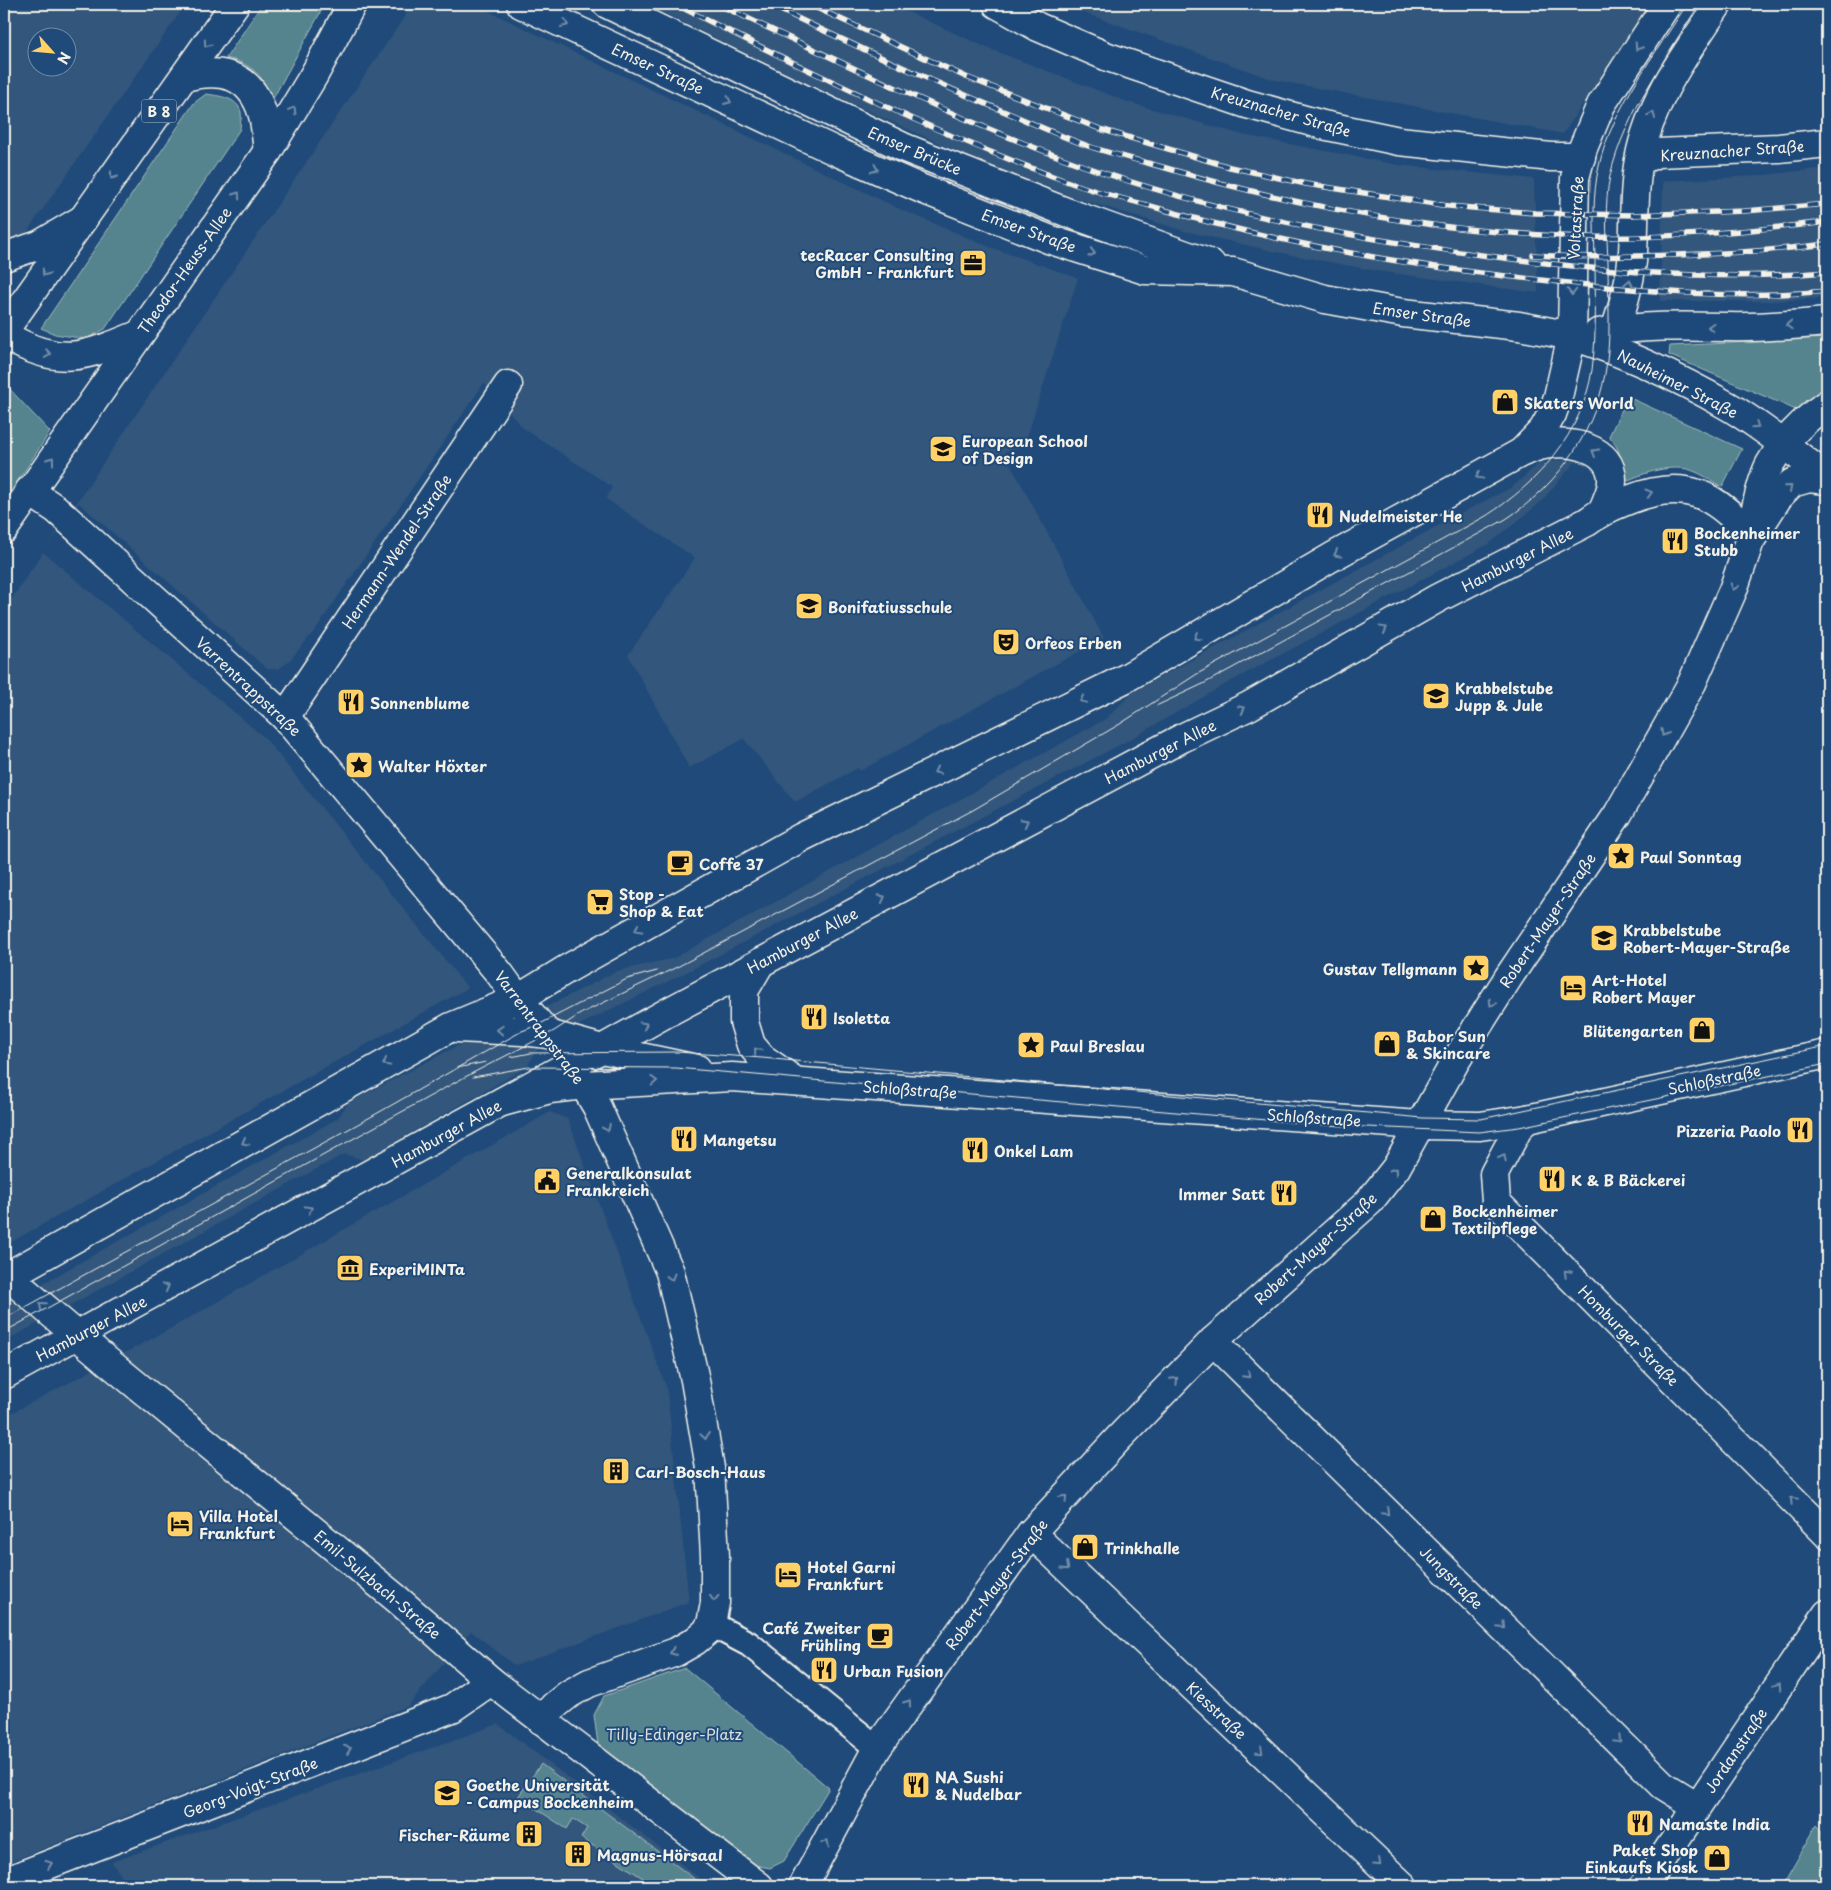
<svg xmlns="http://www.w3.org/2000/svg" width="1831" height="1890" font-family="'Playpen Sans',sans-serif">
<rect width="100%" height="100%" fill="#1f4a7a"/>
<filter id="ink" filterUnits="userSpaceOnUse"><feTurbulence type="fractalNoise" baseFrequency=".02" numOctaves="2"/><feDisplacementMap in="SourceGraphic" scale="10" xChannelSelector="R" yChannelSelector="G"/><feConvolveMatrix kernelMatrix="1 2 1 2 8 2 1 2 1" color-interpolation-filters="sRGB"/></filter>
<g filter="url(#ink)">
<g fill="#33567c" fill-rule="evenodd">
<path d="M4 4H186L4 265ZM38 38H68V68H38Z"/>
<polygon points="413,4 474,4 900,209 990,247 1078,278 1024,446 1004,452 1104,638 860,771 858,768 795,802 744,739 689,768 628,655 695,558 606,499 612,487 523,428 484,383 316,629 290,660 279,669 267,669 79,503 43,552 265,738 468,988 4,1246 4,610"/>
<polygon points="646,4 891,4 985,47 1128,102 1243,135 1399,165 1534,179 1538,293 1377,271 1276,252 1184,231 1076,198 976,160 806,83"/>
<polygon points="1059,4 1650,4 1563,134 1274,80"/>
<polygon points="1827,168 1827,298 1773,301 1660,301 1663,181 1754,176"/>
<polygon points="1557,460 1576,461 1540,503 1489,544 1226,684 1129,740 687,972 541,1044 527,1067 364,1160 344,1154 4,1342 4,1305 338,1118 348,1103 457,1046 518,1021 617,971 674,958 1107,718 1133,692 1465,511 1512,487 1537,465"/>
<polygon points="550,1112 568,1119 667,1389 689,1602 515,1666 471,1631 408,1706 4,1864 4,1417 166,1331"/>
<polygon points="498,1724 710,1886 128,1886 112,1862"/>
</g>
<g fill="#55848e" stroke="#a4babb">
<path d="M262 4H325L270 104C268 77 251 63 226 58Z"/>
<path d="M206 94C219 96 237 97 241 112 242 117 240 124 240 129L105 329 86 339 55 334 41 328 194 103Z"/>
<polygon points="1827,338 1827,393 1796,410 1669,355 1670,346"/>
<polygon points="4,383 50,432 4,502"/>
<path d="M1628 397 1742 449 1722 487C1711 480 1699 472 1687 469 1665 465 1641 474 1622 483 1624 464 1621 450 1609 436Z"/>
<polygon points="685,1668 829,1788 784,1861 770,1868 753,1865 598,1745 594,1715 604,1696"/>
<polygon points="541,1764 704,1886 651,1886 652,1884 581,1838 587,1828 573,1819 567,1829 518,1797"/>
<polygon points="1817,1825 1827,1836 1827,1886 1782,1886"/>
</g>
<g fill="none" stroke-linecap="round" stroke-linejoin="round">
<defs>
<polyline id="pedestrian" points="711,1624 749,1644 877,1748"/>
<g id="minor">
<polyline points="521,4 833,150 922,189 1051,240 1145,270 1233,272 1325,299 1403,313 1519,326 1572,336"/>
<polyline points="607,4 905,148 1066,212 1211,264"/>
<polyline points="997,4 1038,27 1108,57 1247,104 1323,125 1399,141 1551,157 1581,157"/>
<polyline points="1639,161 1657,153 1779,148 1827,143"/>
<polyline points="4,257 39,245 83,219"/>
<path d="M1522 452C1529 450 1536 446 1544 445 1570 440 1613 447 1612 481 1612 491 1606 501 1603 510"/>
<path d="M1752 524C1757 506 1761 480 1770 464 1784 440 1805 419 1827 404"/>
<polyline points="285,717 508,385"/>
<polyline points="761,962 744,991 744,1022 751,1045 762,1058 795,1081"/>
<path d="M602 1049 670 1011 1182 738 1249 706 1438 598 1587 522C1603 510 1613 506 1631 499 1685 478 1714 494 1750 534"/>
<polyline points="1527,1119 1519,1127 1494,1174 1496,1202 1827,1534"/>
<polyline points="4,1273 106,1360 397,1599 491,1681 759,1886"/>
<polyline points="1213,1341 1663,1785 1697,1806"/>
<polyline points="1031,1533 1403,1886"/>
<polyline points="541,1720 554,1706 569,1694 589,1683 676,1652 695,1641 706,1632 711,1624 715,1603 715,1556 710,1468 695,1380 670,1272 597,1107 584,1085 571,1067"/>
<polyline points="4,1882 452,1708 491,1681"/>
<polyline points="803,1886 877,1748 1031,1533 1118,1439 1213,1341 1369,1202 1396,1168 1455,1062 1508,978 1618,814 1692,683 1733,590 1750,541 1779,496 1792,483 1809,478 1827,480"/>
<polyline points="1644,1886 1827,1614"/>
</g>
<g id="tertiary">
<path d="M1615 330C1624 304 1631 279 1633 252 1635 221 1633 190 1639 160 1650 101 1686 53 1718 4"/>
<path d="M1598 333C1641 325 1684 326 1728 327 1761 328 1794 325 1827 322"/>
<path d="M1572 336C1626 353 1679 378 1728 406 1763 426 1795 454 1827 477"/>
<polyline points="29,491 56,509 285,717 500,974 518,999 548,1034"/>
<polyline points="457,1028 522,1031 548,1034 602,1049 697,1069"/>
<polyline points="502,1102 550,1089 584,1085 732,1077 1420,1125 1480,1126 1527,1119 1827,1054"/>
<polyline points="4,1278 451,1027 518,999 567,969 802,837 1126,678 1332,557 1522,452 1543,430 1552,414 1558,397 1572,336 1575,178 1583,148 1601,105 1667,4"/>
<polyline points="4,1375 565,1067 602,1049"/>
</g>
<g id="primary">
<path d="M184 77C220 68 249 73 262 112 266 124 266 139 268 151"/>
<polyline points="4,331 235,4"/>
<path d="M4 335C60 367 82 358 138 335"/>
<polyline points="4,529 268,151 314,75 352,4"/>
</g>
</defs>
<use href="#pedestrian" stroke="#f4f1e8" stroke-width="28"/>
<use href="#minor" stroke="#f4f1e8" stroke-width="31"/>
<use href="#tertiary" stroke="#f4f1e8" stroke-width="31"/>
<use href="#primary" stroke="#f4f1e8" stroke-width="31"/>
<use href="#pedestrian" stroke="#1f4a7a" stroke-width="24"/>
<use href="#minor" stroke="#1f4a7a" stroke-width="28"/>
<use href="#tertiary" stroke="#1f4a7a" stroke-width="28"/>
<use href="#primary" stroke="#1f4a7a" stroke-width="28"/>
<g stroke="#f4f1e8" stroke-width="1">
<path d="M1156 706 1203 684 1506 519C1561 483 1599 427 1607 361 1611 329 1608 296 1608 263 1607 235 1604 204 1610 176 1625 112 1667 58 1702 4"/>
<polyline points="511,1057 531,1053 677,1052 762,1058 1423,1118 1481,1119 1827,1046"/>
<polyline points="457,1068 486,1062"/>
<polyline points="473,1077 529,1067 676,1068 1323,1125 1479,1132 1519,1127 1827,1064"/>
<polyline points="4,1319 376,1114 522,1031 540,1024 627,979 657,971"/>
<path d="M4 1332 463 1078 554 1031 582 1013 679 966 973 810 1120 724 1197 674 1486 516C1539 482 1582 434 1592 370 1597 333 1595 294 1595 257 1594 226 1592 196 1599 166 1611 110 1657 52 1687 4"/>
</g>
<defs>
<g id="rail">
<path d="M675 4C806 70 939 136 1077 185 1100 193 1124 199 1147 205 1279 244 1413 267 1550 281 1642 291 1735 300 1827 291"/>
<path d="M717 4C838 60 958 121 1084 166 1210 211 1342 236 1474 254 1591 270 1710 282 1827 272"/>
<path d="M768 4C851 44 934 83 1020 118 1043 128 1067 139 1091 147 1116 155 1141 161 1166 168 1302 208 1443 233 1585 237 1666 239 1747 231 1827 222"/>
<polyline points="808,4 966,77 1100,129 1230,167 1306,184 1448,206 1535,213 1632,215 1745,211 1827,204"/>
<path d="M1533 255C1567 257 1602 257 1636 256 1700 255 1764 252 1827 244"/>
</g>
</defs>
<use href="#rail" stroke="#f4f1e8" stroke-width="5.5"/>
<use href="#rail" stroke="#1f4a7a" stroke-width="4" stroke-dasharray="11" stroke-linecap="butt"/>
</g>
<defs><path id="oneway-chevron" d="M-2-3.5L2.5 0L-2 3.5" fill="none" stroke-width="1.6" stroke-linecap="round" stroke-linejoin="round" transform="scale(1.25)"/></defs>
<g stroke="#748da6">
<use href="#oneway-chevron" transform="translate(565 24) rotate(25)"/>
<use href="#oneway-chevron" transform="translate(207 44) rotate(126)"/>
<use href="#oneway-chevron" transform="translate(1638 47) rotate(123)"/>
<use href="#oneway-chevron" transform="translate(728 101) rotate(25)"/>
<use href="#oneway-chevron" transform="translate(293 110) rotate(-59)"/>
<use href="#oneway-chevron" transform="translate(1652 115) rotate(-67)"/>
<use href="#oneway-chevron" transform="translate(875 169) rotate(24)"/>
<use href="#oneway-chevron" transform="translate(113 176) rotate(125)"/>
<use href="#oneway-chevron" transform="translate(237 195) rotate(-55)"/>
<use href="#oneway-chevron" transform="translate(1092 253) rotate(17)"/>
<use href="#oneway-chevron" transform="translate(45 273) rotate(125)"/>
<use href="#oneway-chevron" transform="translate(1629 283) rotate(-79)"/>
<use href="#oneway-chevron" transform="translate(1572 292) rotate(91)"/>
<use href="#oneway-chevron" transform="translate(1789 325) rotate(178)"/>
<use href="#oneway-chevron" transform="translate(1711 327) rotate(-178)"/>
<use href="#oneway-chevron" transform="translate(48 354) rotate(9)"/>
<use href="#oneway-chevron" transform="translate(1756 426) rotate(35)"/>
<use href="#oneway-chevron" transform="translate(1595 452) rotate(-150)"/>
<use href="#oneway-chevron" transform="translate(51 460) rotate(-54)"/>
<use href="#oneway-chevron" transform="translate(1479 476) rotate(151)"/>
<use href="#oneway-chevron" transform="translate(1789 488) rotate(-41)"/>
<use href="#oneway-chevron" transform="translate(1649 493) rotate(-16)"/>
<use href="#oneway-chevron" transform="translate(1337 554) rotate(151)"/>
<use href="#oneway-chevron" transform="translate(1734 587) rotate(110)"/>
<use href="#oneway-chevron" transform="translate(1384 629) rotate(-29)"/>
<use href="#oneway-chevron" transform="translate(1197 637) rotate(149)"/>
<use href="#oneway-chevron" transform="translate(1083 700) rotate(154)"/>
<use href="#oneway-chevron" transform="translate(1242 709) rotate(-26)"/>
<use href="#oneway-chevron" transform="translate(1664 733) rotate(119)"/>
<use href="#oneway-chevron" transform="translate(937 771) rotate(154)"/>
<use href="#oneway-chevron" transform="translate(1025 822) rotate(-28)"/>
<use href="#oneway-chevron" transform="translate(882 898) rotate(-28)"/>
<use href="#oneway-chevron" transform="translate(638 929) rotate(151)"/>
<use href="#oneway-chevron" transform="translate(1492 1003) rotate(122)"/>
<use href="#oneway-chevron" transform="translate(644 1025) rotate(-29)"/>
<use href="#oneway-chevron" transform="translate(500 1030) rotate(-177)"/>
<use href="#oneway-chevron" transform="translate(757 1051) rotate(-129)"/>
<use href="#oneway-chevron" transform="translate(386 1063) rotate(151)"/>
<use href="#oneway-chevron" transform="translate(654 1081) rotate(-3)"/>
<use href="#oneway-chevron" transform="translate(607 1128) rotate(65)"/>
<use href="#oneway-chevron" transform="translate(245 1142) rotate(151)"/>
<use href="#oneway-chevron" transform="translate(1503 1158) rotate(-62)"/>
<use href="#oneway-chevron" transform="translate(1394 1171) rotate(-54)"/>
<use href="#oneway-chevron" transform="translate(309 1209) rotate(-29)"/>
<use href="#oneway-chevron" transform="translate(1567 1273) rotate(-135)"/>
<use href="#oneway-chevron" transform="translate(671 1277) rotate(75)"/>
<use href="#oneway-chevron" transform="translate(166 1287) rotate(-29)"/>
<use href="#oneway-chevron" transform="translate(42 1305) rotate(-139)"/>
<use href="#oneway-chevron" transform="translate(1247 1375) rotate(45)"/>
<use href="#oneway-chevron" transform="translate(1175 1380) rotate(-46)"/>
<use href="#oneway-chevron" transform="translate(705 1436) rotate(80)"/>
<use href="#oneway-chevron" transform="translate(1064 1498) rotate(-47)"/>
<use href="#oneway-chevron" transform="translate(1793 1500) rotate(-135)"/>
<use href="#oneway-chevron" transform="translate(1386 1512) rotate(45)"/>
<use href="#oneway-chevron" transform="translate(1066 1567) rotate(43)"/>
<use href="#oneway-chevron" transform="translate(714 1598) rotate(93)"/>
<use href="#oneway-chevron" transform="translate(1502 1626) rotate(45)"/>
<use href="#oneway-chevron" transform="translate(673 1652) rotate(157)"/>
<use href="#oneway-chevron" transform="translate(1778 1686) rotate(-56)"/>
<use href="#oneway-chevron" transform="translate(908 1703) rotate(-54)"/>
<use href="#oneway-chevron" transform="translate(1618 1740) rotate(45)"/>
<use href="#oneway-chevron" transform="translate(348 1749) rotate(-21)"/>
<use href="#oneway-chevron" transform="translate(1260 1751) rotate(43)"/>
<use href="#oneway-chevron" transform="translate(826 1843) rotate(-62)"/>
<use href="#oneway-chevron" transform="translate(1378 1863) rotate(43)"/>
<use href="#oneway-chevron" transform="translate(49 1864) rotate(-21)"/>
</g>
</g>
<defs>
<symbol id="office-square" viewBox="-11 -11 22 22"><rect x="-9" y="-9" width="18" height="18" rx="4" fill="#ffd166" stroke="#1f4a7a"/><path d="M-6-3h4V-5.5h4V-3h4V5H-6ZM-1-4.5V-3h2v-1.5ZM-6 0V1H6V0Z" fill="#111"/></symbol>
<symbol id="shop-square" viewBox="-11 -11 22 22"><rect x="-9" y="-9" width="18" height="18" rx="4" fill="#ffd166" stroke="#1f4a7a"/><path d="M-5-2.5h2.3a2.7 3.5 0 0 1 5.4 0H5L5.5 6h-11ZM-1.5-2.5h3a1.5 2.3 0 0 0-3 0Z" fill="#111"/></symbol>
<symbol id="school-square" viewBox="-11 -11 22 22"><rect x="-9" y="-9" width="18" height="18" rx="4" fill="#ffd166" stroke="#1f4a7a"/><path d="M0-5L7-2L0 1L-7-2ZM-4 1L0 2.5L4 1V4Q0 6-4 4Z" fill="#111"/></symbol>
<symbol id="restaurant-square" viewBox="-11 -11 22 22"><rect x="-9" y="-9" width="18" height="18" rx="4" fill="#ffd166" stroke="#1f4a7a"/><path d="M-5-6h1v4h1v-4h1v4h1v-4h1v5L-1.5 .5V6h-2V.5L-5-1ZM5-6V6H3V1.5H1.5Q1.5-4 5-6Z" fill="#111"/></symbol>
<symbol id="theatre-square" viewBox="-11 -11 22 22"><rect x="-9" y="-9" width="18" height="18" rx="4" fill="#ffd166" stroke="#1f4a7a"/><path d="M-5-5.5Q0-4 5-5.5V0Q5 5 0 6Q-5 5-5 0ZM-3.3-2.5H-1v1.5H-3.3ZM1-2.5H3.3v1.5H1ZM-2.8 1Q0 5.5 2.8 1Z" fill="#111"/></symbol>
<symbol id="sight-square" viewBox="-11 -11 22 22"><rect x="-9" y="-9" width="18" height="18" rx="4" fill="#ffd166" stroke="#1f4a7a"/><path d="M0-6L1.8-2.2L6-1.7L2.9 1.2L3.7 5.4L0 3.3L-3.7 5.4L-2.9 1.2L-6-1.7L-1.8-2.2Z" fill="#111"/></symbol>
<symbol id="cafe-square" viewBox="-11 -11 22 22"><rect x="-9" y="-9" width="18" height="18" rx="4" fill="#ffd166" stroke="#1f4a7a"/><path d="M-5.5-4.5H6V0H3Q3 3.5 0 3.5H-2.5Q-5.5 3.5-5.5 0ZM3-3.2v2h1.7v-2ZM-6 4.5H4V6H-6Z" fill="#111"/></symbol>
<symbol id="supermarket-square" viewBox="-11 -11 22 22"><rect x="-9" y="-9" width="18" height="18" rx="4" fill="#ffd166" stroke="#1f4a7a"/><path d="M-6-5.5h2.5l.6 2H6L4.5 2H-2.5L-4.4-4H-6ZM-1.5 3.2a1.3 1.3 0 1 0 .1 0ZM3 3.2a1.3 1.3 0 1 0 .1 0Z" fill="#111"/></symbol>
<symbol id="hotel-square" viewBox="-11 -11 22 22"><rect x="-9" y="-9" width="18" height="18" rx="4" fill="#ffd166" stroke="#1f4a7a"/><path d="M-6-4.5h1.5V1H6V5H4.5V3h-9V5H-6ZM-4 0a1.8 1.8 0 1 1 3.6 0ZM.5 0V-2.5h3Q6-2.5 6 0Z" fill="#111"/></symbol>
<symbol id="civic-square" viewBox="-11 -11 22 22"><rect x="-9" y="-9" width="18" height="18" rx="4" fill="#ffd166" stroke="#1f4a7a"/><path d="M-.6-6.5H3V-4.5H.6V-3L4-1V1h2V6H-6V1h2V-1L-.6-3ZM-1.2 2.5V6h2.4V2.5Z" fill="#111"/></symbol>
<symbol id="museum-square" viewBox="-11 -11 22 22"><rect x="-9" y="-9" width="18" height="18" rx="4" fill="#ffd166" stroke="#1f4a7a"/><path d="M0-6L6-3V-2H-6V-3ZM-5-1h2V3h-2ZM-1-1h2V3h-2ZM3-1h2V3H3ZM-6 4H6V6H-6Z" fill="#111"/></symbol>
<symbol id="building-square" viewBox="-11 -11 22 22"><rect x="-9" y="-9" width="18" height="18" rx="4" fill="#ffd166" stroke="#1f4a7a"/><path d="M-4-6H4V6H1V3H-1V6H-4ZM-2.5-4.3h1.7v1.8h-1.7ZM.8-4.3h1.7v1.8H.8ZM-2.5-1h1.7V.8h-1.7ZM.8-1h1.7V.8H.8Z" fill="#111"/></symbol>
<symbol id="university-square" viewBox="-11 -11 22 22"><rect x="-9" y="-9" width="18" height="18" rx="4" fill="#ffd166" stroke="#1f4a7a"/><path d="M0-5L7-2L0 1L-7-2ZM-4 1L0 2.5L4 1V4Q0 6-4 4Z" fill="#111"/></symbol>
</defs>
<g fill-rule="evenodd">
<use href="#office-square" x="957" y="247" width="32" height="32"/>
<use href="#shop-square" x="1489" y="386" width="32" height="32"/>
<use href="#school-square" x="927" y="433" width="32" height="32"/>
<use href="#restaurant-square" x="1304" y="499" width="32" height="32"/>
<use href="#restaurant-square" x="1659" y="525" width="32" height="32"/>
<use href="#school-square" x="793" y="590" width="32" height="32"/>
<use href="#theatre-square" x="990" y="626" width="32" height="32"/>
<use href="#school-square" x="1420" y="680" width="32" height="32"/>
<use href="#restaurant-square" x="335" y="686" width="32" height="32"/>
<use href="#sight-square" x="343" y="749" width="32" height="32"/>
<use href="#sight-square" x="1605" y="840" width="32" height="32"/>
<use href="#cafe-square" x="664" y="847" width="32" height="32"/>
<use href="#supermarket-square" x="584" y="886" width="32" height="32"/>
<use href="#school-square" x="1588" y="922" width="32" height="32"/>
<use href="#sight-square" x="1460" y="952" width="32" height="32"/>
<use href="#hotel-square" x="1557" y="972" width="32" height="32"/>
<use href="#restaurant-square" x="798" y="1001" width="32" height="32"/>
<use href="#shop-square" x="1686" y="1014" width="32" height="32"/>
<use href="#shop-square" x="1371" y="1028" width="32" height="32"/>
<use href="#sight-square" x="1015" y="1029" width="32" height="32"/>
<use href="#restaurant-square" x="1784" y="1114" width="32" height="32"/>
<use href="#restaurant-square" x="668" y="1123" width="32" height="32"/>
<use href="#restaurant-square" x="959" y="1134" width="32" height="32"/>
<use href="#restaurant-square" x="1536" y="1163" width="32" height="32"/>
<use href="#civic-square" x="531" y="1165" width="32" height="32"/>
<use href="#restaurant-square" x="1268" y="1177" width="32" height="32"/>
<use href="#shop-square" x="1417" y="1203" width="32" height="32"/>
<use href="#museum-square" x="334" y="1252" width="32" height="32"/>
<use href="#building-square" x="600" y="1455" width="32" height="32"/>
<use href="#hotel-square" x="164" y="1508" width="32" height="32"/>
<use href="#shop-square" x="1069" y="1531" width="32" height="32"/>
<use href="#hotel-square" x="772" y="1559" width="32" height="32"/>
<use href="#cafe-square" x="864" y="1620" width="32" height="32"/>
<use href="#restaurant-square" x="808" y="1654" width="32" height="32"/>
<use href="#restaurant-square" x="900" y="1769" width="32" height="32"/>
<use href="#university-square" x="431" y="1777" width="32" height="32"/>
<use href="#restaurant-square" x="1624" y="1807" width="32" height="32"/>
<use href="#building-square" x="513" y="1818" width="32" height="32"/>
<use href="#building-square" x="562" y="1838" width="32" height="32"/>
<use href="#shop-square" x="1701" y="1842" width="32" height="32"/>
</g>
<g text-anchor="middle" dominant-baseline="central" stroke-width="4" stroke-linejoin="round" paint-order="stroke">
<rect fill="#1f4a7a" stroke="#b4bfc7" stroke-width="1" x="141.5" y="99.5" width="35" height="23" rx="4"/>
<g font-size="14" font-weight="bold" fill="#f4f1e8">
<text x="159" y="111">B 8</text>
</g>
<g font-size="15" fill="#f4f1e8" stroke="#1f4a7a">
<text transform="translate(658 68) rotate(25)">Emser Straße</text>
<text transform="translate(1281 111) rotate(16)">Kreuznacher Straße</text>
<text transform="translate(915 150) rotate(23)">Emser Brücke</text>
<text transform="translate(1732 150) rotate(-4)">Kreuznacher Straße</text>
<text transform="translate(1575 218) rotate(-87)">Voltastraße</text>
<text transform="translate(1029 230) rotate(20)">Emser Straße</text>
<text transform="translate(184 270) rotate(-55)">Theodor-Heuss-Allee</text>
<text transform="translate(1422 314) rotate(8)">Emser Straße</text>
<text transform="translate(1678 383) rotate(27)">Nauheimer Straße</text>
<text transform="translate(396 551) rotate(-56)">Hermann-Wendel-Straße</text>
<text transform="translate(1517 559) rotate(-27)">Hamburger Allee</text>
<text transform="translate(249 686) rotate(43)">Varrentrappstraße</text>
<text transform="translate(1160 751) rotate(-27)">Hamburger Allee</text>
<text transform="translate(1547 920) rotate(-56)">Robert-Mayer-Straße</text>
<text transform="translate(802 940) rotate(-28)">Hamburger Allee</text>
<text transform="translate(540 1027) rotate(53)">Varrentrappstraße</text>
<text transform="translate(1714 1079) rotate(-12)">Schloßstraße</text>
<text transform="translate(910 1089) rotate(4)">Schloßstraße</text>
<text transform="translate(1314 1117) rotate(4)">Schloßstraße</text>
<text transform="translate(446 1133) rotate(-29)">Hamburger Allee</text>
<text transform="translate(1315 1248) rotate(-42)">Robert-Mayer-Straße</text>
<text transform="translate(91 1328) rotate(-28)">Hamburger Allee</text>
<text transform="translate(1629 1335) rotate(45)">Homburger Straße</text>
<text transform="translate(1452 1577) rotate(45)">Jungstraße</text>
<text transform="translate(378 1584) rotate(40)">Emil-Sulzbach-Straße</text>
<text transform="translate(996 1584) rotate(-53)">Robert-Mayer-Straße</text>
<text transform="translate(1217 1710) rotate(43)">Kiesstraße</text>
<text transform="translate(1735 1750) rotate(-56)">Jordanstraße</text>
<text transform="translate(250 1787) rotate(-21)">Georg-Voigt-Straße</text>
</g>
<g font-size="15" font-weight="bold" fill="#f4f1e8" stroke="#1f4a7a" text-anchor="start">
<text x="954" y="254" text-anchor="end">tecRacer Consulting<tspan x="954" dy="17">GmbH - Frankfurt</tspan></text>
<text x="1524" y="402">Skaters World</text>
<text x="962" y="440">European School<tspan x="962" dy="17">of Design</tspan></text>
<text x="1339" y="515">Nudelmeister He</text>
<text x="1694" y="532">Bockenheimer<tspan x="1694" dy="17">Stubb</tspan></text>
<text x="828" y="606">Bonifatiusschule</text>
<text x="1025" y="642">Orfeos Erben</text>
<text x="1455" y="687">Krabbelstube<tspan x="1455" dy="17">Jupp &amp; Jule</tspan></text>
<text x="370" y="702">Sonnenblume</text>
<text x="378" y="765">Walter Höxter</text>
<text x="1640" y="856">Paul Sonntag</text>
<text x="699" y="863">Coffe 37</text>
<text x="619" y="893">Stop -<tspan x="619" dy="17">Shop &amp; Eat</tspan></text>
<text x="1623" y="929">Krabbelstube<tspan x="1623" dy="17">Robert-Mayer-Straße</tspan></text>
<text x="1457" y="968" text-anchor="end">Gustav Tellgmann</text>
<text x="1592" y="979">Art-Hotel<tspan x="1592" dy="17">Robert Mayer</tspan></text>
<text x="833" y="1017">Isoletta</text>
<text x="1683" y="1030" text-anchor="end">Blütengarten</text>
<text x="1406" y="1035">Babor Sun<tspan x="1406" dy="17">&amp; Skincare</tspan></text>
<text x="1050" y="1045">Paul Breslau</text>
<text x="1781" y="1130" text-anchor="end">Pizzeria Paolo</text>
<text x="703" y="1139">Mangetsu</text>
<text x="994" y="1150">Onkel Lam</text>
<text x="566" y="1172">Generalkonsulat<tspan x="566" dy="17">Frankreich</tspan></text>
<text x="1571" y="1179">K &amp; B Bäckerei</text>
<text x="1265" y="1193" text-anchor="end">Immer Satt</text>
<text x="1452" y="1210">Bockenheimer<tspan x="1452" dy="17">Textilpflege</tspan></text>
<text x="369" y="1268">ExperiMINTa</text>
<text x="635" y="1471">Carl-Bosch-Haus</text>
<text x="199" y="1515">Villa Hotel<tspan x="199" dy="17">Frankfurt</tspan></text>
<text x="1104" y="1547">Trinkhalle</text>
<text x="807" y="1566">Hotel Garni<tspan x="807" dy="17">Frankfurt</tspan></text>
<text x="861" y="1627" text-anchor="end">Café Zweiter<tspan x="861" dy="17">Frühling</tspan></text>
<text x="843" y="1670">Urban Fusion</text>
<text x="935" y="1776">NA Sushi<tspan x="935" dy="17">&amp; Nudelbar</tspan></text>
<text x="466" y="1784">Goethe Universität<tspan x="466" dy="17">- Campus Bockenheim</tspan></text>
<text x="1659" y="1823">Namaste India</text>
<text x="510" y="1834" text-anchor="end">Fischer-Räume</text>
<text x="1698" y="1849" text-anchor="end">Paket Shop<tspan x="1698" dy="17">Einkaufs Kiosk</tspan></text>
<text x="597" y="1854">Magnus-Hörsaal</text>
</g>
<g font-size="15" fill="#dce1da" stroke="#1f4a7a">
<text x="674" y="1733">Tilly-Edinger-Platz</text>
</g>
</g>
<rect width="1831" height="1890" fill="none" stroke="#1f4a7a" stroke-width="20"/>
<rect x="10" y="10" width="1811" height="1870" fill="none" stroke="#f4f1e8" stroke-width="2" filter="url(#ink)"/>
<g transform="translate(52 52) rotate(117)"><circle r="24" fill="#1f4a7a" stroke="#748da6"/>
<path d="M0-4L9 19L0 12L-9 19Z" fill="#ffd166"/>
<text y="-8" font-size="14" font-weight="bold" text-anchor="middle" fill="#f4f1e8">N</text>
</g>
</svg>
